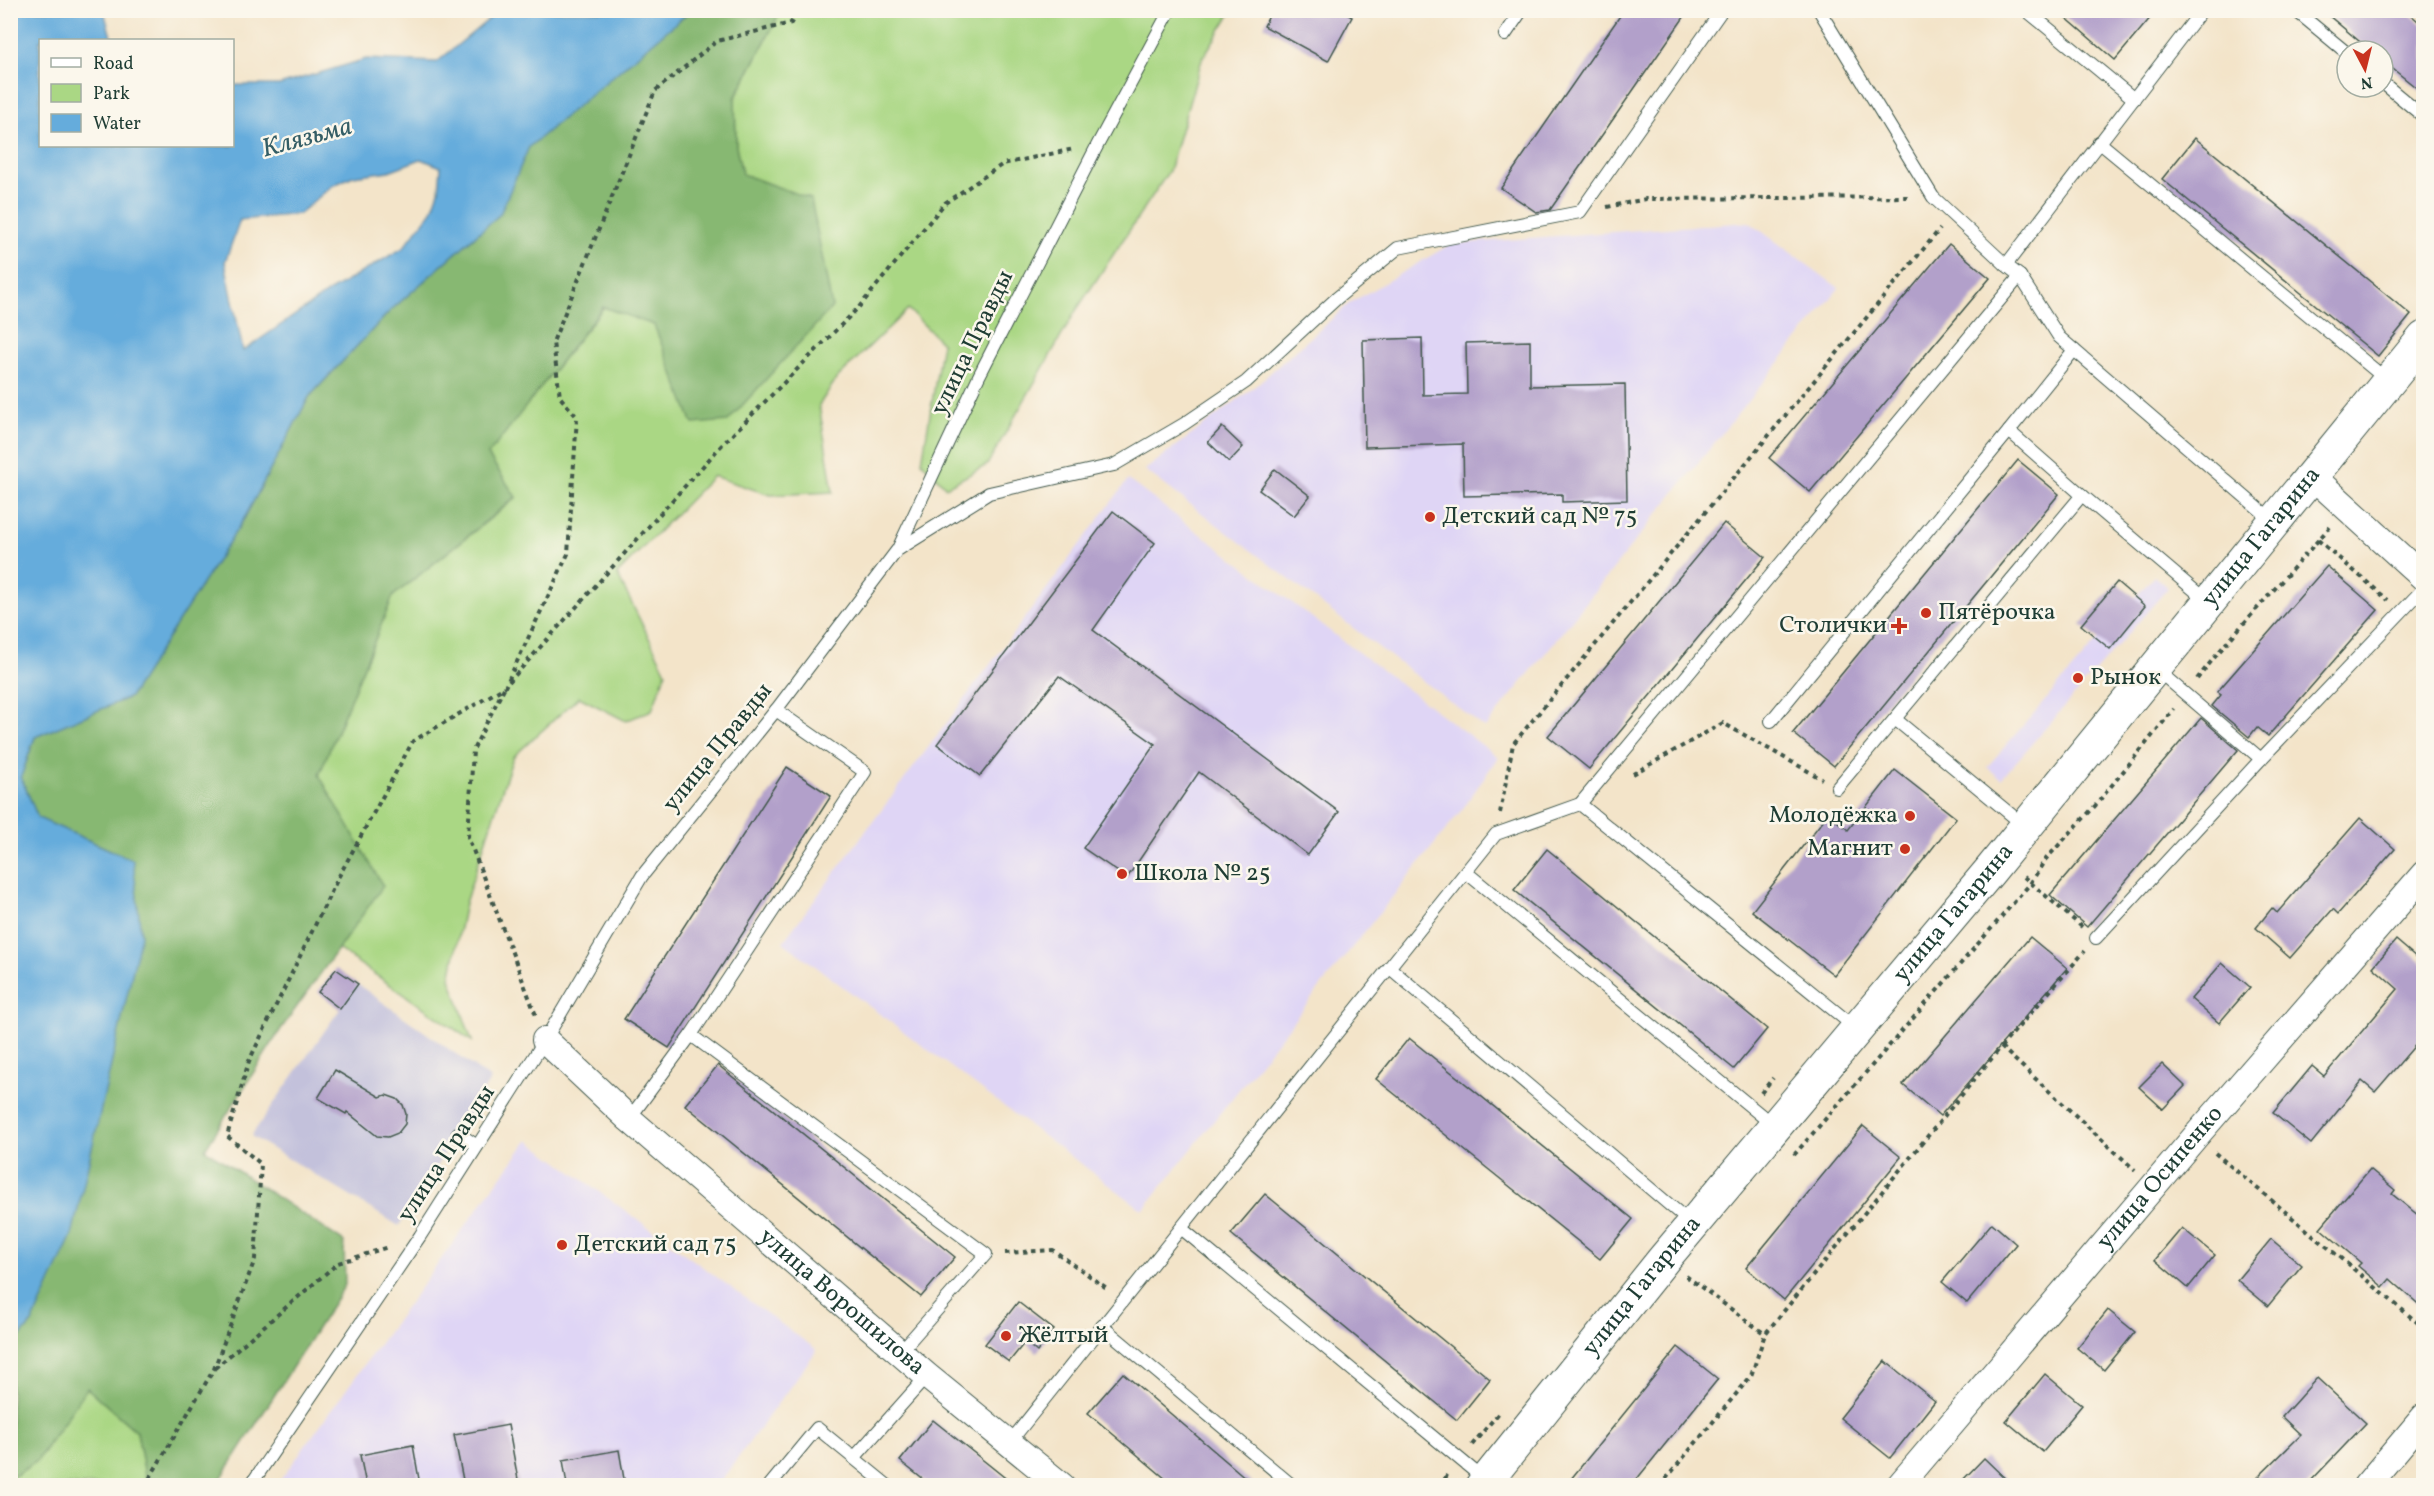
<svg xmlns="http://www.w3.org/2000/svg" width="2434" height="1496" font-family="Vollkorn,serif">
<rect width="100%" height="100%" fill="#fbf7ec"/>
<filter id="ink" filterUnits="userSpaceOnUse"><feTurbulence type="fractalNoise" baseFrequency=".0167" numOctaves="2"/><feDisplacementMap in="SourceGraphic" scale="12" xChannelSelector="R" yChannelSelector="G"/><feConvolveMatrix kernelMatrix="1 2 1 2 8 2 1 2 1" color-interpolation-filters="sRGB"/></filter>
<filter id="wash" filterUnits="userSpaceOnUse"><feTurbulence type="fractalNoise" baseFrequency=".008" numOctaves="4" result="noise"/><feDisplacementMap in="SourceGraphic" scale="24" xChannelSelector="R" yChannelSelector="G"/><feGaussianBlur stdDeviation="1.35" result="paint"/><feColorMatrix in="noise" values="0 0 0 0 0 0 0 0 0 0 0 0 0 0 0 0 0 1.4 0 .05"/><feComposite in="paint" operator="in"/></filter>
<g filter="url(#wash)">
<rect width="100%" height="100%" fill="#f3e4c9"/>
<g fill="#dfd5f5">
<polygon points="1749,222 1839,288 1485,728 1145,470 1253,388 1350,303 1451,244"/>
<polygon points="1128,480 1498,757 1464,807 1143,1210 783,942"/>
<polygon points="2154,576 2168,588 2001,779 1987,767"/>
<polygon points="528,1140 817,1350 718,1485 276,1486"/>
</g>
<polygon fill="#c3c1db" points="336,969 491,1079 399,1226 251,1136 340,1009 318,992"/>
<g fill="#aad784" stroke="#648a5c" stroke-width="1.5">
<polygon points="781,11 1232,11 1202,59 1169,171 1077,309 987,465 946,487 922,462 942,343 908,309 837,378 819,405 833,492 770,495 713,476 617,574 666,672 652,710 626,721 579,697 513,757 465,903 450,978 472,1041 338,949 382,886 319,775 393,596 516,498 487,455 604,307 654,325 811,200 742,174 736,146 735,99"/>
<polygon points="87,1388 137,1432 147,1485 11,1486 11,1478 37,1461"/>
</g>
<polygon fill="#87b872" stroke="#537a53" stroke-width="1.5" points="690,11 781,11 735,98 736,146 742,174 811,199 832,307 728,421 693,424 654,325 603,307 488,455 516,497 393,596 319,775 383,886 281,1029 205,1149 344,1242 345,1285 217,1485 147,1485 137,1432 87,1388 37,1461 11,1478 11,1347 32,1323 133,860 38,818 21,777 35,737 130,697 245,517 309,397 390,311 500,214 528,147"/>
<path fill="#65acdc" stroke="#427488" stroke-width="1.5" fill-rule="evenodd" d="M11 10 104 11 112 40H40V146H232L233 85H279L366 59 437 62 499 11H690L529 147 500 214 390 311 309 397 245 517 130 697 35 737 21 777 38 818 133 860 141 935 72 1235 32 1323 11 1347ZM421 159 441 167 439 191 432 211 403 248 330 291 243 351 225 262 240 220 299 214 332 186 353 176 389 171Z"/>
<g id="blocks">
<g fill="#b2a0ca">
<polygon points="1272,10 1340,10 1352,17 1328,61 1264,26"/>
<polygon points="1624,10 1689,10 1550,210 1536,212 1501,188"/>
<polygon points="2057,10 2157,10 2115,60"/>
<polygon points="2322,10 2405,10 2424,26 2424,94 2383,61 2383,51 2371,51"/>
<polygon points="2195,138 2411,315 2378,356 2162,179"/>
<polygon points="1949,244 1990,278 1810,492 1769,458"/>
<polygon points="1422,338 1423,395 1467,394 1466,343 1530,341 1530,386 1625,384 1627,500 1562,502 1562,494 1464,496 1463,444 1365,447 1363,340"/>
<polygon points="1222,427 1243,447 1229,462 1208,442"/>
<polygon points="2018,460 2059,494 1834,766 1793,733"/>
<polygon points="1275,469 1310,496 1294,516 1259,490"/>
<polygon points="1113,511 1155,543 1093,630 1339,812 1308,855 1199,772 1127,878 1083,848 1155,744 1059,676 980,776 937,744"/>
<polygon points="1724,523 1765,557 1589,769 1548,736"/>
<polygon points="2327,566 2378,610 2268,736 2257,727 2249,737 2212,706 2221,695 2217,692"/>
<polygon points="2117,582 2145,606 2110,649 2081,625"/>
<polygon points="2201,718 2238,750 2087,927 2050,895"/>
<polygon points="787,767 831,796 669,1048 624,1019"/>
<polygon points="1895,770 1956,818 1834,975 1752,911 1828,814 1848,830"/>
<polygon points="2360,818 2395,849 2338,914 2333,909 2290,958 2256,928 2272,908 2277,913"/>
<polygon points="1547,849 1767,1029 1734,1069 1514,890"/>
<polygon points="2030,937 2067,968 1940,1116 1903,1085"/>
<polygon points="2396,940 2424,964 2424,1035 2375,1092 2362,1081 2311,1144 2273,1113 2312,1066 2324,1076 2398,989 2373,967"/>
<polygon points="2222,963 2250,987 2219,1023 2191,999"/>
<polygon points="336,969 358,984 340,1009 318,992"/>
<polygon points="1409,1038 1633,1219 1600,1259 1376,1079"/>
<polygon points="2162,1064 2185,1086 2163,1109 2139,1087"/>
<polygon points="718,1065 955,1257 921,1297 685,1105"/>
<polygon points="335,1070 380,1097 386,1095 397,1099 403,1105 406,1114 405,1124 398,1133 388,1137 377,1136 347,1112 346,1114 318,1098"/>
<polygon points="1863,1126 1901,1157 1784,1300 1746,1268"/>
<polygon points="2370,1169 2395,1190 2392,1194 2424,1220 2424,1309 2390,1279 2383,1287 2358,1266 2361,1263 2320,1228"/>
<polygon points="1265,1194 1490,1379 1457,1420 1231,1234"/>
<polygon points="1992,1223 2016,1244 1967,1303 1942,1282"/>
<polygon points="2182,1228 2215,1255 2188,1288 2155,1260"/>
<polygon points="2271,1239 2302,1265 2268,1306 2237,1280"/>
<polygon points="1018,1302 1054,1330 1037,1352 1025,1342 1009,1362 985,1344"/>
<polygon points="2108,1310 2135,1332 2104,1370 2077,1348"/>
<polygon points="1678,1347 1718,1379 1632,1485 1566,1485"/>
<polygon points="1885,1361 1935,1401 1890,1458 1840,1418"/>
<polygon points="1123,1373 1254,1485 1173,1485 1088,1413"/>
<polygon points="2045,1374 2082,1405 2043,1452 2006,1421"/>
<polygon points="2317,1378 2366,1423 2307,1485 2250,1485 2301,1435 2282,1417"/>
<polygon points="933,1420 1014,1485 930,1485 900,1461"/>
<polygon points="508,1425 519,1485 464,1485 454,1435"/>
<polygon points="413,1445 420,1485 366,1485 360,1455"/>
<polygon points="619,1450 625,1485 567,1485 563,1460"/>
<polygon points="1984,1458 2012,1485 1958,1485"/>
</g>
</g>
</g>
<g filter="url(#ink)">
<use href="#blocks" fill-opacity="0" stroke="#3f564a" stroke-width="1.5"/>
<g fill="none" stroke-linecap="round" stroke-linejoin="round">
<defs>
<g id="lane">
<polyline points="1819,10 1933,197 2006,265 2020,276 2059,337 2273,521"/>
<polyline points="2026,10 2134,99"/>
<polyline points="2295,10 2347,53"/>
<polyline points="1505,35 1522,10"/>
<polyline points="2383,83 2424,117"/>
<polyline points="2099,142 2387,380"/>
<polyline points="2006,265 2202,10"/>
<polyline points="2009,431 2074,350"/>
<polyline points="899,549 989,493 1114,465 1184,424 1246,382 1337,298 1398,248 1580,212 1722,10"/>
<polyline points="2156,669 2261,759"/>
<polyline points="1895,719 2026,827"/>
<polyline points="1771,721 2009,431 2082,495"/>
<polyline points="1837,788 2082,495 2207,601"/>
<polyline points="1580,804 1857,1029"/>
<polyline points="1467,873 1773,1125"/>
<polyline points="2096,938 2261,759 2424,588"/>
<polyline points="1390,968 1692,1224"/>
<polyline points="691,1035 986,1254 901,1351"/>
<polyline points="629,1119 691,1035 865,772 776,710"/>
<polyline points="458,1133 477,1146"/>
<polyline points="1181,1228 1485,1480"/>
<polyline points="1102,1326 1293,1486"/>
<polyline points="1010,1442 1496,834 1580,804 2020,276"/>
<polyline points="854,1458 927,1376"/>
<polyline points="250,1486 420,1236 545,1040 642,876 776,710 898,549 979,376 1098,144 1170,10"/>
<polyline points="769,1486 817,1428 888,1486"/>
</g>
<g id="street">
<polyline points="2312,476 2424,578"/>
<path id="s1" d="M545 1040 629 1119 927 1376 1062 1486"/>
<path id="s2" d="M1899 1486 2196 1136 2424 874"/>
<polyline points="2366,1486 2424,1417"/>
</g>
<g id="secondary">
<path id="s3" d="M1482 1486 1663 1260 1989 872 2424 338"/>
</g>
</defs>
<use href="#lane" stroke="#3f564a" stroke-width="14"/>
<use href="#street" stroke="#3f564a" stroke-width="28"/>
<use href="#secondary" stroke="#3f564a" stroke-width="35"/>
<g stroke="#3f564a" stroke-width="4" stroke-dasharray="4.5 4.5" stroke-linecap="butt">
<polyline points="1607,207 1646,199 1911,197"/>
<polyline points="2318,540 2388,600"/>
<polyline points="2197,679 2228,641 2330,527"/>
<polyline points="509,682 721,446 859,307 945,203 1003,164 1074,149"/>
<polyline points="504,688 473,750 468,837 537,1018"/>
<polyline points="1633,774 1723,723 1822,779"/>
<polyline points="1500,813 1513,744 1940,229"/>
<polyline points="2024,877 2082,927"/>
<polyline points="2001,1047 2135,1170"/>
<polyline points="1761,1093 1773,1078"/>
<polyline points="2215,1153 2424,1328"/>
<polyline points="1794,1155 2030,884 2045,860 2095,806 2174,709"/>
<polyline points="1005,1253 1053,1250 1108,1289"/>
<polyline points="1686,1276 1765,1334"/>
<polyline points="215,1368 338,1263 388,1247"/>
<polyline points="1472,1445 1498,1414"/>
<polyline points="145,1486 214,1369 255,1259 261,1164 227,1136 249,1061 339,876 413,741 505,687 568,554 577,417 560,397 553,342 655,91 717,41 791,23 798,10"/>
<polyline points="1439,1486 1448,1474"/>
<polyline points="1660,1486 1751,1376 1765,1334 2001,1047 2085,951"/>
</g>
<use href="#lane" stroke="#fff" stroke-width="12"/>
<use href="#street" stroke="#fff" stroke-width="26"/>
<use href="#secondary" stroke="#fff" stroke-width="33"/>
</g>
</g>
<g fill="#c8321e" stroke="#fbf7ec" stroke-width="2">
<circle cx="1430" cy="517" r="6"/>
<circle cx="1926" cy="613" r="6"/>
<path d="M1896 617h6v6h6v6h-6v6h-6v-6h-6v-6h6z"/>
<circle cx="2078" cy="678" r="6"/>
<circle cx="1910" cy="816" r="6"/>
<circle cx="1905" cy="849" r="6"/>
<circle cx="1122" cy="874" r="6"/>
<circle cx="562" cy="1245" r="6"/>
<circle cx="1006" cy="1336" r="6"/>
</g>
<g text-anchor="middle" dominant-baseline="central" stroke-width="5" stroke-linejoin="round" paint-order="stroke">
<g font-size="24" fill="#1f3d34" stroke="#fbf7ec">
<text transform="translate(973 343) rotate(-64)">улица Правды</text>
<text stroke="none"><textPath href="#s3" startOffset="1228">улица Гагарина</textPath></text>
<text transform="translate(718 748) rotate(-51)">улица Правды</text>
<text stroke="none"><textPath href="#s3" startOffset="742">улица Гагарина</textPath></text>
<text transform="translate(447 1154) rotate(-57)">улица Правды</text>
<text stroke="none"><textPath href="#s2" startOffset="404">улица Осипенко</textPath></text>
<text stroke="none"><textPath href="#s3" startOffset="256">улица Гагарина</textPath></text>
<text stroke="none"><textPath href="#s1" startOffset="396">улица Ворошилова</textPath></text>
</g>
<g font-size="24" fill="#1f3d34" stroke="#fbf7ec" text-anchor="start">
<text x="1442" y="517">Детский сад № 75</text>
<text x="1938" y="613">Пятёрочка</text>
<text x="1887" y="626" text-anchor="end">Столички</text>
<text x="2090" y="678">Рынок</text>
<text x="1898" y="816" text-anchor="end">Молодёжка</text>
<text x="1893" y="849" text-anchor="end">Магнит</text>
<text x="1134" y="874">Школа № 25</text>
<text x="574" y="1245">Детский сад 75</text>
<text x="1018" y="1336">Жёлтый</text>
</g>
<g font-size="26" font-style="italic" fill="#345e66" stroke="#fbf7ec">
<text transform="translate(307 138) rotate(-15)">Клязьма</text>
</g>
</g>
<rect width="2434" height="1496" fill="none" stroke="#fbf7ec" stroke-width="36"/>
<rect x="39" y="39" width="195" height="108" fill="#fbf7ec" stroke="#a3ada2" stroke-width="1.5"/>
<rect x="51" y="58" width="30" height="9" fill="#ffffff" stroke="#a3ada2" stroke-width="1.5"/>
<text x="93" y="69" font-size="18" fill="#1f3d34">Road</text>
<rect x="51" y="84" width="30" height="18" fill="#aad784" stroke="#a3ada2" stroke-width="1.5"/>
<text x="93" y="99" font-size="18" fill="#1f3d34">Park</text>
<rect x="51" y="114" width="30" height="18" fill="#65acdc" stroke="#a3ada2" stroke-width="1.5"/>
<text x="93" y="129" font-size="18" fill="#1f3d34">Water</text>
<g transform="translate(2365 69) rotate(173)"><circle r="28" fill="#fbf7ec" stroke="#a3ada2" stroke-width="1.5"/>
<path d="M0-4.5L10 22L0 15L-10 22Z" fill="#c8321e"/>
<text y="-9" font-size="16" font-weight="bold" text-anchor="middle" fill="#1f3d34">N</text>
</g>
</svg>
